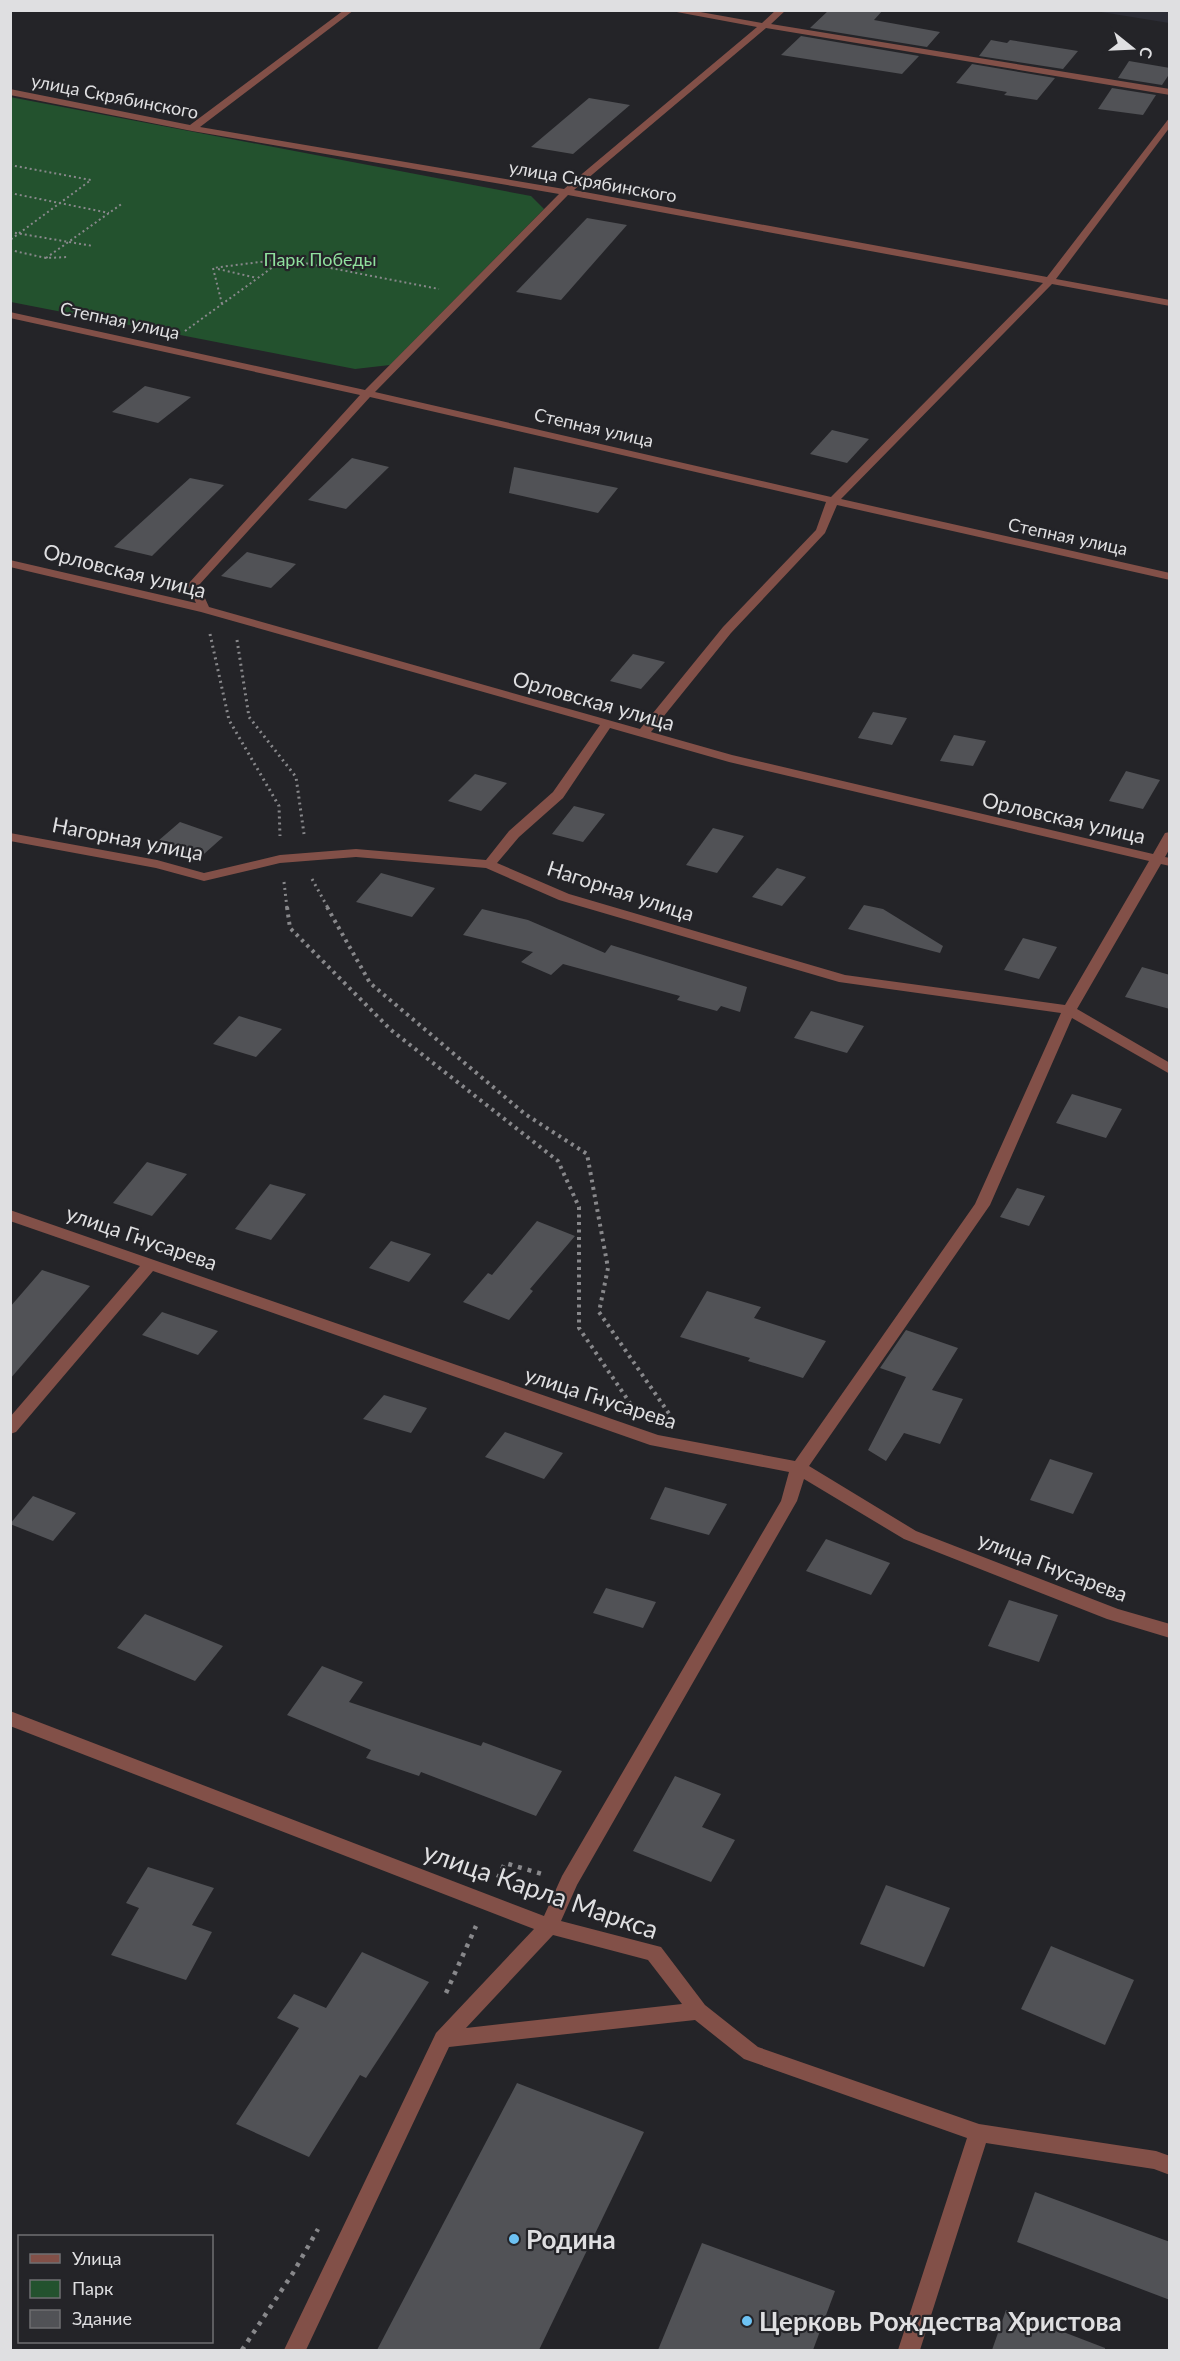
<svg xmlns="http://www.w3.org/2000/svg" width="1180" height="2361" font-family="Lato,sans-serif">
<rect width="100%" height="100%" fill="#242428"/>
<polygon fill="#2c2d36" points="1095,11 1169,11 1169,23"/>
<polygon fill="#23522e" points="10,97 531,196 544,209 390,365 355,369 11,302"/>
<g fill="#515256">
<polygon points="829,10 883,10 874,20 940,32 927,47 810,28"/>
<polygon points="801,36 919,56 902,74 781,55"/>
<polygon points="991,40 1007,43 1010,40 1078,51 1063,69 979,56"/>
<polygon points="1129,61 1170,68 1170,73 1162,85 1118,78"/>
<polygon points="972,64 1055,78 1037,100 1004,95 1007,92 956,83"/>
<polygon points="1112,88 1156,95 1143,115 1098,109"/>
<polygon points="589,98 630,105 573,154 531,147"/>
<polygon points="587,218 627,225 561,300 516,292"/>
<polygon points="145,386 191,397 158,423 112,412"/>
<polygon points="832,430 869,439 847,463 810,454"/>
<polygon points="352,458 389,467 346,509 308,500"/>
<polygon points="514,467 618,488 598,513 509,493"/>
<polygon points="190,478 224,485 152,556 114,547"/>
<polygon points="247,552 296,564 271,588 221,576"/>
<polygon points="633,654 665,662 641,689 610,681"/>
<polygon points="873,712 907,718 892,745 858,738"/>
<polygon points="954,735 986,741 973,766 940,761"/>
<polygon points="1126,771 1160,780 1143,809 1109,801"/>
<polygon points="475,774 507,783 481,811 448,801"/>
<polygon points="574,806 605,814 583,842 552,834"/>
<polygon points="180,822 223,837 195,862 151,847"/>
<polygon points="713,828 744,836 717,873 686,865"/>
<polygon points="777,868 806,877 782,906 752,897"/>
<polygon points="381,873 435,888 412,917 356,902"/>
<polygon points="864,905 883,909 943,946 940,953 848,929"/>
<polygon points="482,909 528,920 605,953 611,945 747,987 740,1012 721,1006 717,1011 677,1000 680,996 563,964 551,975 521,962 533,952 463,935"/>
<polygon points="1023,938 1057,947 1039,979 1004,970"/>
<polygon points="1142,967 1170,975 1170,1009 1125,997"/>
<polygon points="811,1011 864,1026 847,1053 794,1038"/>
<polygon points="239,1016 282,1029 256,1057 213,1044"/>
<polygon points="1072,1094 1122,1109 1106,1138 1056,1123"/>
<polygon points="147,1162 187,1174 152,1216 113,1203"/>
<polygon points="270,1184 306,1194 271,1240 235,1229"/>
<polygon points="1017,1188 1045,1196 1029,1226 1000,1217"/>
<polygon points="537,1221 575,1236 530,1289 533,1291 509,1320 463,1302 488,1273 492,1275"/>
<polygon points="391,1241 431,1254 409,1282 369,1268"/>
<polygon points="42,1270 90,1286 10,1379 10,1307"/>
<polygon points="707,1291 761,1307 754,1318 826,1341 803,1378 748,1361 750,1358 680,1337"/>
<polygon points="162,1312 218,1331 198,1355 142,1335"/>
<polygon points="906,1330 958,1348 932,1390 963,1399 940,1444 904,1433 886,1461 868,1450 906,1377 880,1368"/>
<polygon points="384,1395 427,1408 411,1433 363,1419"/>
<polygon points="505,1432 563,1453 544,1479 485,1457"/>
<polygon points="1050,1459 1093,1473 1073,1514 1030,1500"/>
<polygon points="665,1487 727,1504 709,1535 650,1519"/>
<polygon points="33,1496 76,1513 53,1541 10,1524"/>
<polygon points="826,1539 890,1563 871,1595 806,1571"/>
<polygon points="606,1588 656,1602 643,1628 593,1613"/>
<polygon points="1009,1600 1058,1615 1039,1662 988,1646"/>
<polygon points="145,1614 223,1646 195,1681 117,1648"/>
<polygon points="322,1666 363,1682 349,1702 481,1746 483,1742 562,1771 536,1816 421,1772 419,1776 366,1758 371,1750 287,1715"/>
<polygon points="675,1776 721,1794 702,1827 735,1840 711,1882 633,1851"/>
<polygon points="148,1867 214,1888 192,1925 212,1932 186,1980 111,1955 139,1908 126,1903"/>
<polygon points="886,1885 950,1908 924,1967 860,1944"/>
<polygon points="1051,1946 1134,1980 1105,2045 1021,2009"/>
<polygon points="362,1952 429,1982 366,2078 360,2075 309,2157 236,2124 299,2028 277,2018 294,1994 326,2008"/>
<polygon points="517,2083 644,2132 539,2350 377,2350"/>
<polygon points="1035,2192 1170,2242 1170,2300 1017,2242"/>
<polygon points="702,2243 835,2291 813,2350 658,2350"/>
<polygon points="1006,2310 1105,2348 1105,2350 992,2350"/>
</g>
<g fill="none" stroke-linecap="round" stroke-linejoin="round">
<g stroke="#88888b" stroke-width="2" stroke-dasharray="2 3" stroke-linecap="butt">
<polyline points="10,165 91,180 10,240"/>
<polyline points="10,193 109,213"/>
<polyline points="10,232 93,246"/>
<polyline points="10,250 46,258 68,257"/>
<polyline points="46,258 123,203"/>
<polyline points="218,269 257,278"/>
<polyline points="222,304 213,268 283,259"/>
<polyline points="185,331 284,259 439,289"/>
</g>
<g stroke="#88888b" stroke-width="3" stroke-dasharray="2 4" stroke-linecap="butt">
<polyline points="210,634 229,720 279,806 280,836"/>
<polyline points="237,640 249,717 296,777 304,834"/>
<polyline points="312,879 328,908"/>
<polyline points="284,882 287,908"/>
</g>
<g stroke="#88888b" stroke-width="4" stroke-dasharray="3 4.5" stroke-linecap="butt">
<polyline points="287,907 290,928 391,1030 558,1161 579,1207 579,1328 632,1406"/>
<polyline points="327,907 370,983 525,1114 587,1154 608,1268 599,1312 672,1418"/>
</g>
<g stroke="#88888b" stroke-width="4.5" stroke-dasharray="4 6" stroke-linecap="butt">
<polyline points="498,1878 505,1863 542,1874"/>
<polyline points="446,1993 476,1926"/>
<polyline points="242,2350 293,2273 318,2229"/>
</g>
<path fill="#825048" fill-rule="evenodd" d="M344 10H354L200 127 564 189 757 27 666 10H689L762 23 776 10H786L771 24 1170 89V95L766 28 574 190 1047 277 1170 117V127L1056 279 1170 300V306L1052 284 841 499 1170 573V580L837 505 825 533 731 633 651 732 732 755 1153 854 1165 833 1170 832V848L1165 857 1170 858V866L1161 864 1077 1009 1170 1063V1074L1072 1018 990 1205 809 1466 916 1531 1118 1609 1170 1624V1638L1107 1619 904 1539 804 1479 797 1501 577 1885 561 1921 661 1947 705 2005 758 2047 979 2124 1156 2151 1170 2156V2175L1154 2169 986 2143 920 2350H898L967 2138 744 2059 695 2020 449 2047 306 2350H284L436 2033 534 1929 10 1726V1711L544 1916 562 1876 781 1501 789 1472 650 1445 153 1271 16 1432 10 1434V1417L140 1266 10 1221V1210L658 1435 795 1461 975 1204 1061 1013 839 982 559 900 486 868 356 857 280 863 204 881 156 868 10 841V833L157 860 204 873 280 855 356 849 486 860 509 831 553 792 600 725 201 612 10 567V560L196 603 187 585 189 583 360 395 10 318V312L365 390 559 194 192 131 10 95V89L190 125ZM568 195 584 198 1043 283 831 497 375 392ZM370 397 826 502 816 530 723 627 640 729 209 607 199 585ZM610 728 729 762 1149 861 1065 1005 845 975 569 894 497 863 519 837 563 798ZM553 1935 648 1960 682 2004 466 2028Z"/>
</g>
<g fill="#6dc2f3" stroke="#242428" stroke-width="2">
<circle cx="514" cy="2239" r="6"/>
<circle cx="747" cy="2321" r="6"/>
</g>
<g text-anchor="middle" dominant-baseline="central" stroke-width="4.5" stroke-linejoin="round" paint-order="stroke">
<g font-size="18" fill="#dfdfe1" stroke="#242428">
<text transform="translate(115 96) rotate(11)">улица Скрябинского</text>
<text transform="translate(593 181) rotate(10)">улица Скрябинского</text>
<text transform="translate(120 320) rotate(12)">Степная улица</text>
<text transform="translate(594 427) rotate(13)">Степная улица</text>
<text transform="translate(1068 536) rotate(12)">Степная улица</text>
</g>
<g font-size="18" fill="#8fe09d" stroke="#242428">
<text x="320" y="259">Парк Победы</text>
</g>
<g font-size="21" fill="#dfdfe1" stroke="#242428">
<text transform="translate(125 570) rotate(14)">Орловская улица</text>
<text transform="translate(594 700) rotate(16)">Орловская улица</text>
<text transform="translate(1064 817) rotate(13)">Орловская улица</text>
<text transform="translate(128 838) rotate(11)">Нагорная улица</text>
<text transform="translate(621 890) rotate(18)">Нагорная улица</text>
<text transform="translate(142 1237) rotate(19)">улица Гнусарева</text>
<text transform="translate(601 1397) rotate(18)">улица Гнусарева</text>
<text transform="translate(1053 1566) rotate(21)">улица Гнусарева</text>
</g>
<g font-size="26" fill="#dfdfe1" stroke="#242428">
<text transform="translate(541 1890) rotate(19)">улица Карла Маркса</text>
</g>
<g font-size="26" font-weight="bold" fill="#dfdfe1" stroke="#242428" text-anchor="start">
<text x="526" y="2239">Родина</text>
<text x="759" y="2321">Церковь Рождества Христова</text>
</g>
</g>
<rect width="1180" height="2361" fill="none" stroke="#dfdfe1" stroke-width="24"/>
<rect x="18" y="2235" width="195" height="108" fill="#242428" stroke="#6f6f72" stroke-width="1.5"/>
<rect x="30" y="2254" width="30" height="9" fill="#825048" stroke="#6f6f72" stroke-width="1.5"/>
<text x="72" y="2265" font-size="18" fill="#dfdfe1">Улица</text>
<rect x="30" y="2280" width="30" height="18" fill="#23522e" stroke="#6f6f72" stroke-width="1.5"/>
<text x="72" y="2295" font-size="18" fill="#dfdfe1">Парк</text>
<rect x="30" y="2310" width="30" height="18" fill="#515256" stroke="#6f6f72" stroke-width="1.5"/>
<text x="72" y="2325" font-size="18" fill="#dfdfe1">Здание</text>
<g transform="translate(1132 48) rotate(108)" stroke="#242428" stroke-width="4.5" paint-order="stroke">
<path d="M0-4.5L10 22L0 15L-10 22Z" fill="#dfdfe1"/>
<text y="-9" font-size="16" font-weight="bold" text-anchor="middle" fill="#dfdfe1">С</text>
</g>
</svg>
